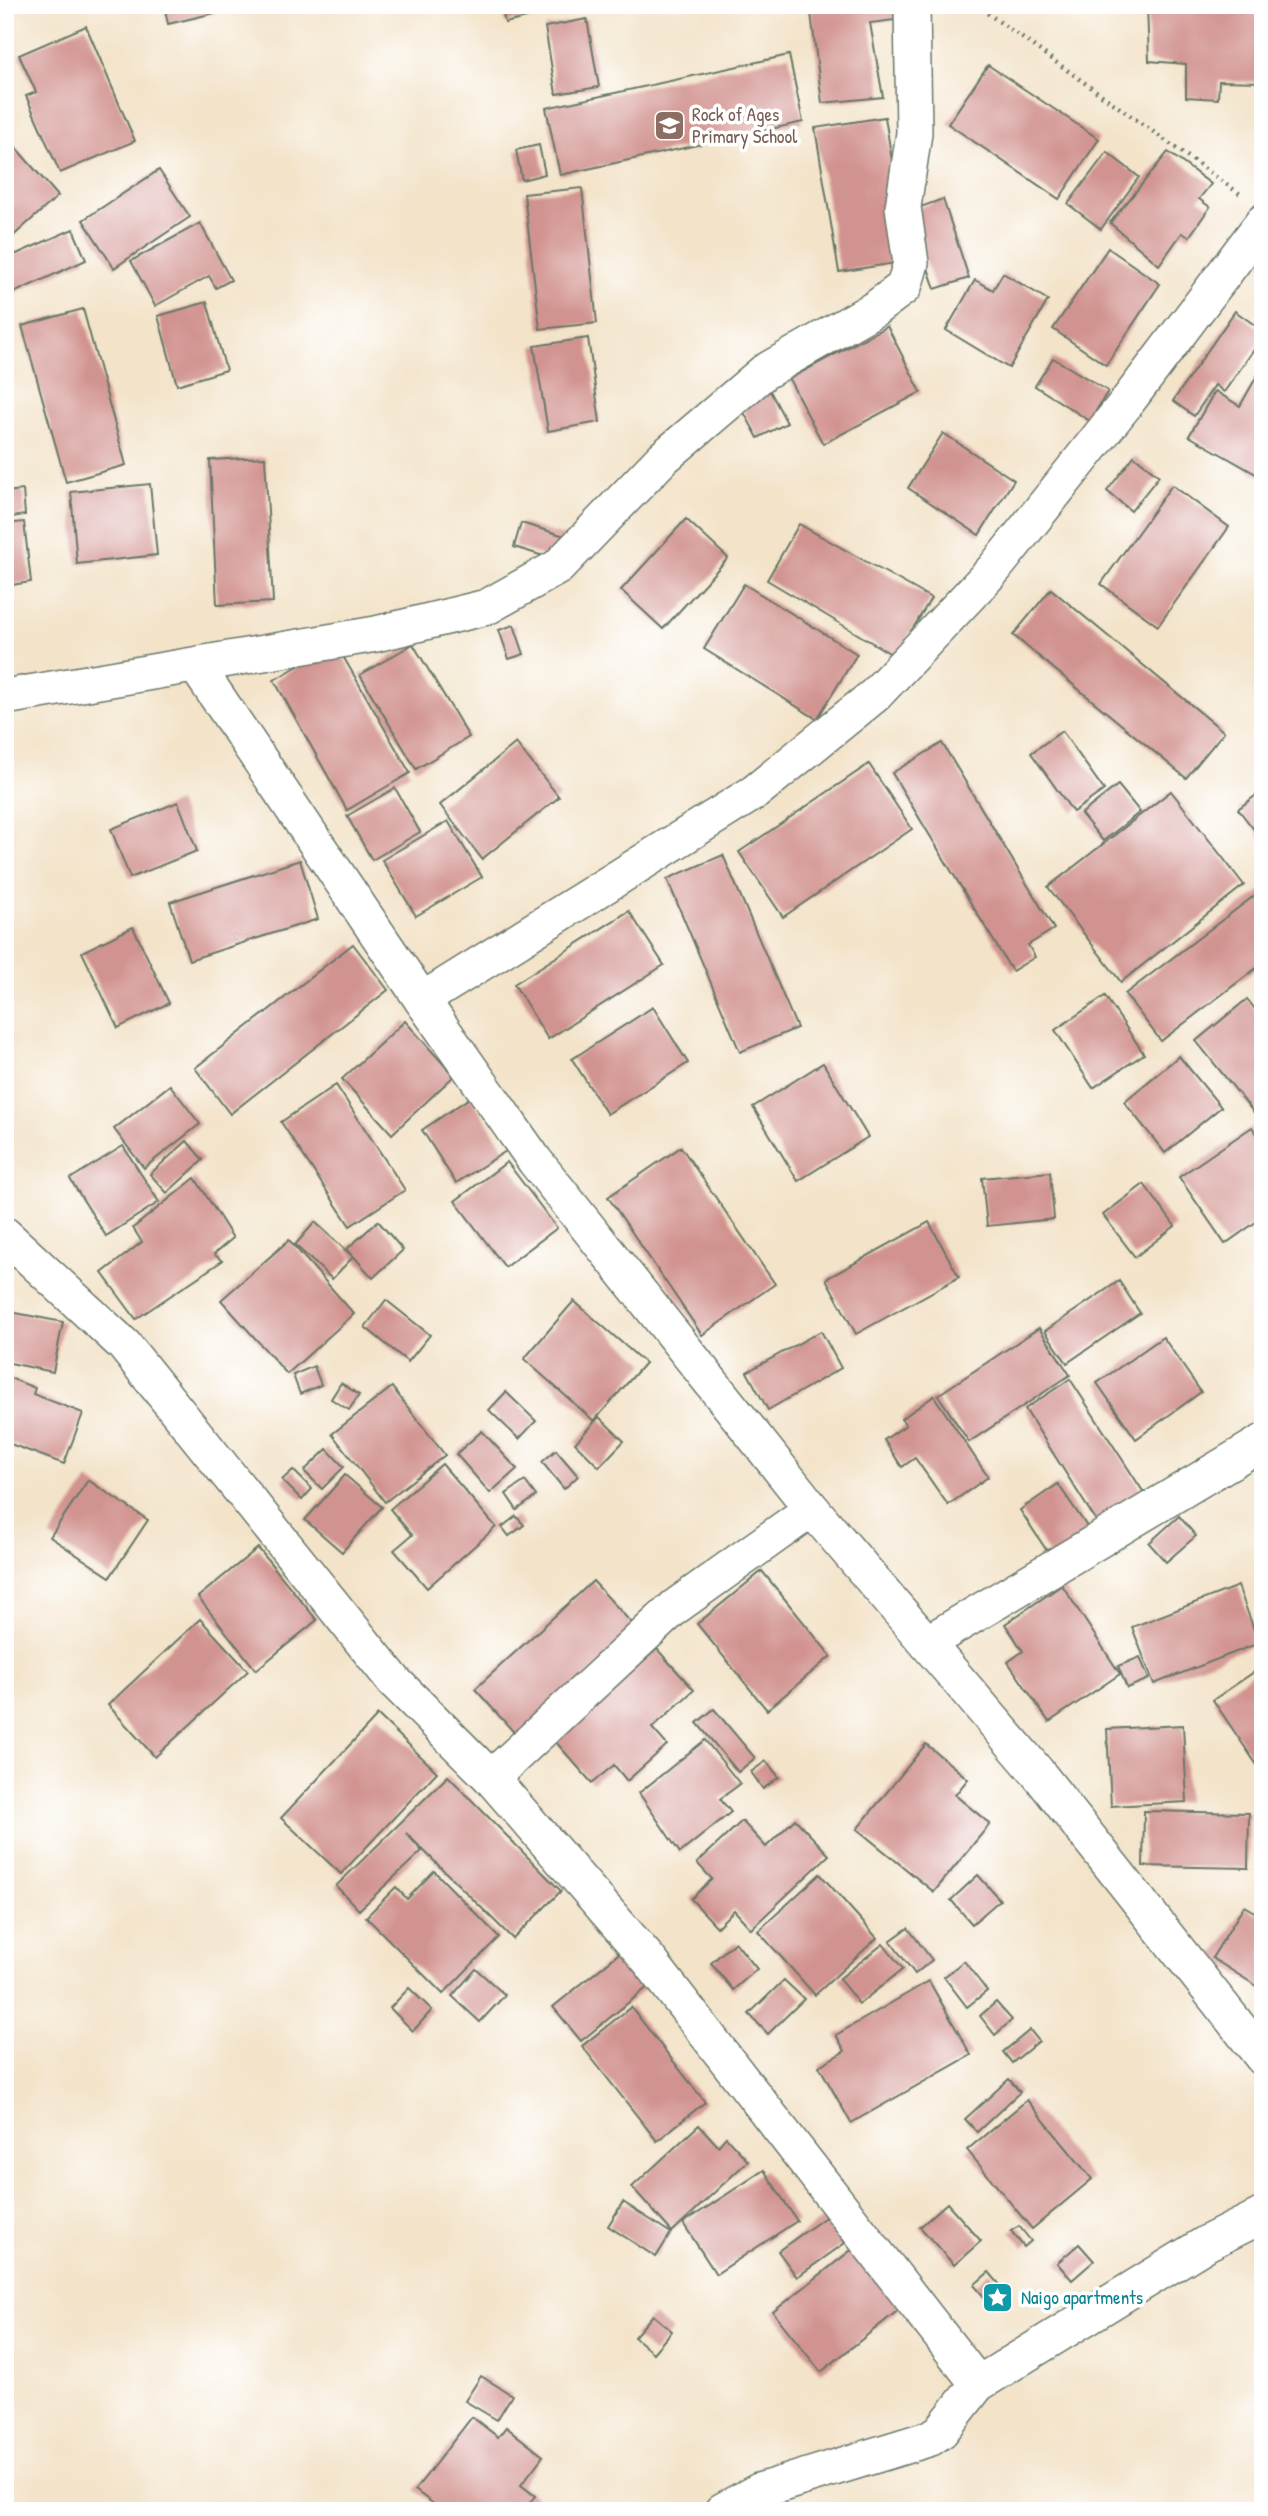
<svg xmlns="http://www.w3.org/2000/svg" width="1268" height="2516" font-family="'Patrick Hand',sans-serif">
<rect width="100%" height="100%" fill="#fff"/>
<filter id="ink" filterUnits="userSpaceOnUse"><feTurbulence type="fractalNoise" baseFrequency=".0143" numOctaves="2"/><feDisplacementMap in="SourceGraphic" scale="14" xChannelSelector="R" yChannelSelector="G"/><feConvolveMatrix kernelMatrix="1 2 1 2 8 2 1 2 1" color-interpolation-filters="sRGB"/></filter>
<filter id="wash" filterUnits="userSpaceOnUse"><feTurbulence type="fractalNoise" baseFrequency=".00686" numOctaves="4" result="noise"/><feDisplacementMap in="SourceGraphic" scale="28" xChannelSelector="R" yChannelSelector="G"/><feGaussianBlur stdDeviation="1.57" result="paint"/><feColorMatrix in="noise" values="0 0 0 0 0 0 0 0 0 0 0 0 0 0 0 0 0 1.4 0 .05"/><feComposite in="paint" operator="in"/></filter>
<g filter="url(#wash)">
<rect width="100%" height="100%" fill="#f3e3c9"/>
<g id="blocks">
<g fill="#d1938f">
<polygon points="164,5 244,5 244,6 168,24"/>
<polygon points="501,5 555,5 556,11 505,23"/>
<polygon points="810,5 892,5 895,20 870,23 883,97 822,103"/>
<polygon points="1147,5 1263,5 1263,82 1219,81 1218,99 1186,97 1186,64 1149,61"/>
<polygon points="587,19 599,87 556,94 545,27"/>
<polygon points="86,26 135,141 60,173 26,96 36,92 19,55"/>
<polygon points="789,55 803,122 560,175 546,108"/>
<polygon points="988,65 1099,139 1059,199 948,124"/>
<polygon points="885,117 908,261 839,272 815,128"/>
<polygon points="10,141 58,196 12,237 5,229 5,146"/>
<polygon points="539,145 545,174 522,180 516,150"/>
<polygon points="1107,152 1139,177 1101,229 1068,204"/>
<polygon points="1168,152 1211,184 1199,199 1210,207 1189,237 1182,233 1159,265 1110,223"/>
<polygon points="159,170 190,217 114,268 83,220"/>
<polygon points="582,188 597,323 540,329 524,194"/>
<polygon points="943,199 969,278 935,289 909,211"/>
<polygon points="200,223 231,280 216,288 209,276 155,306 131,261"/>
<polygon points="73,229 86,260 5,297 5,259"/>
<polygon points="1108,248 1160,284 1106,365 1053,329"/>
<polygon points="1003,273 1048,300 1009,368 946,330 975,280 993,290"/>
<polygon points="207,302 226,370 177,385 158,316"/>
<polygon points="83,309 126,465 66,482 22,326"/>
<polygon points="1235,311 1263,331 1263,337 1224,392 1215,385 1194,416 1173,401"/>
<polygon points="887,326 921,392 823,444 789,379"/>
<polygon points="588,338 600,422 548,431 534,346"/>
<polygon points="1053,358 1108,391 1090,421 1035,386"/>
<polygon points="1263,365 1263,478 1189,436 1215,391 1240,406"/>
<polygon points="770,391 787,423 758,438 741,407"/>
<polygon points="943,433 1014,480 979,535 908,488"/>
<polygon points="1134,456 1159,476 1131,511 1107,491"/>
<polygon points="265,457 273,602 217,605 210,460"/>
<polygon points="150,484 157,555 77,564 71,492"/>
<polygon points="1172,485 1229,527 1158,626 1101,584"/>
<polygon points="23,490 25,515 5,518 5,492"/>
<polygon points="686,519 728,558 663,629 621,590"/>
<polygon points="24,522 31,582 5,586 5,524"/>
<polygon points="521,523 568,537 560,561 514,547"/>
<polygon points="799,524 931,598 896,657 767,580"/>
<polygon points="744,584 857,654 817,719 704,649"/>
<polygon points="1051,589 1224,732 1186,778 1013,635"/>
<polygon points="514,625 524,654 509,659 499,630"/>
<polygon points="336,644 410,773 347,810 274,680"/>
<polygon points="413,644 469,737 416,769 360,675"/>
<polygon points="1062,731 1104,790 1073,812 1031,753"/>
<polygon points="516,743 559,797 482,859 440,805"/>
<polygon points="942,743 1054,929 1028,945 1035,957 1012,971 892,773"/>
<polygon points="869,764 912,829 783,917 739,852"/>
<polygon points="1118,785 1140,812 1103,841 1081,814"/>
<polygon points="395,788 420,832 372,860 347,816"/>
<polygon points="1263,790 1263,841 1238,809"/>
<polygon points="1171,791 1244,885 1121,982 1048,887"/>
<polygon points="178,802 197,851 130,878 111,829"/>
<polygon points="448,821 482,877 416,916 382,860"/>
<polygon points="723,855 797,1028 740,1052 667,879"/>
<polygon points="300,860 318,919 189,960 170,902"/>
<polygon points="1263,889 1263,963 1161,1041 1125,994"/>
<polygon points="629,911 664,965 548,1039 514,984"/>
<polygon points="133,927 169,1003 118,1028 82,952"/>
<polygon points="353,944 388,990 230,1114 195,1068"/>
<polygon points="1105,996 1144,1054 1093,1088 1055,1030"/>
<polygon points="1247,999 1263,1019 1263,1124 1196,1041"/>
<polygon points="653,1007 688,1063 607,1114 572,1059"/>
<polygon points="405,1021 454,1076 392,1134 342,1079"/>
<polygon points="1179,1056 1221,1107 1165,1153 1124,1102"/>
<polygon points="823,1063 868,1137 798,1181 753,1107"/>
<polygon points="170,1085 200,1124 144,1168 114,1129"/>
<polygon points="336,1085 405,1190 350,1226 281,1122"/>
<polygon points="471,1097 506,1151 456,1183 422,1130"/>
<polygon points="1252,1127 1263,1142 1263,1217 1225,1244 1179,1177"/>
<polygon points="187,1141 203,1160 167,1193 150,1174"/>
<polygon points="123,1146 159,1202 106,1236 70,1179"/>
<polygon points="681,1147 775,1284 702,1335 608,1197"/>
<polygon points="507,1162 557,1228 505,1267 455,1201"/>
<polygon points="1050,1172 1054,1219 987,1226 982,1178"/>
<polygon points="195,1178 233,1238 214,1254 222,1261 136,1319 102,1273 142,1242 133,1228"/>
<polygon points="1144,1184 1175,1226 1135,1257 1103,1215"/>
<polygon points="378,1221 403,1250 373,1278 347,1249"/>
<polygon points="315,1222 353,1257 332,1279 295,1245"/>
<polygon points="929,1222 959,1277 856,1334 826,1279"/>
<polygon points="289,1240 354,1314 287,1374 221,1300"/>
<polygon points="1119,1281 1140,1313 1067,1363 1045,1331"/>
<polygon points="386,1300 430,1335 408,1362 365,1327"/>
<polygon points="574,1301 645,1363 594,1421 524,1359"/>
<polygon points="5,1311 63,1322 53,1372 5,1362"/>
<polygon points="1039,1328 1070,1375 969,1442 938,1395"/>
<polygon points="821,1331 841,1368 768,1410 747,1372"/>
<polygon points="1163,1337 1201,1392 1136,1439 1097,1383"/>
<polygon points="314,1366 321,1385 300,1394 293,1375"/>
<polygon points="5,1376 35,1388 33,1394 83,1413 64,1464 5,1442"/>
<polygon points="1070,1379 1148,1499 1102,1530 1025,1409"/>
<polygon points="341,1383 359,1395 349,1410 331,1399"/>
<polygon points="392,1387 445,1455 385,1502 332,1434"/>
<polygon points="506,1392 536,1421 519,1439 489,1410"/>
<polygon points="934,1396 988,1477 948,1505 915,1458 902,1467 884,1440 906,1425 901,1419"/>
<polygon points="599,1417 624,1441 599,1467 575,1443"/>
<polygon points="482,1431 517,1469 490,1493 456,1454"/>
<polygon points="327,1449 344,1467 322,1489 304,1471"/>
<polygon points="556,1450 578,1476 564,1489 542,1462"/>
<polygon points="442,1464 496,1527 427,1588 394,1550 412,1535 390,1509"/>
<polygon points="293,1470 312,1489 302,1500 282,1480"/>
<polygon points="345,1475 382,1507 342,1552 305,1520"/>
<polygon points="88,1480 148,1520 110,1577 50,1537"/>
<polygon points="525,1481 536,1496 517,1510 506,1494"/>
<polygon points="1058,1484 1092,1534 1053,1560 1020,1510"/>
<polygon points="516,1516 524,1525 509,1536 502,1527"/>
<polygon points="1179,1516 1196,1536 1166,1562 1149,1543"/>
<polygon points="258,1548 317,1620 256,1670 198,1597"/>
<polygon points="762,1571 831,1656 767,1710 697,1624"/>
<polygon points="593,1581 638,1630 520,1739 475,1689"/>
<polygon points="1062,1585 1120,1674 1049,1722 1008,1662 1023,1651 1005,1624"/>
<polygon points="1238,1586 1259,1643 1154,1684 1132,1627"/>
<polygon points="200,1619 248,1671 155,1757 108,1705"/>
<polygon points="657,1649 694,1690 652,1728 667,1745 627,1781 614,1765 592,1783 554,1740"/>
<polygon points="1140,1657 1149,1679 1127,1688 1118,1666"/>
<polygon points="1263,1666 1263,1774 1213,1700"/>
<polygon points="714,1709 755,1758 738,1772 697,1723"/>
<polygon points="378,1715 437,1772 341,1874 281,1818"/>
<polygon points="1183,1725 1187,1802 1111,1806 1107,1729"/>
<polygon points="705,1740 740,1784 720,1799 731,1812 680,1853 639,1793"/>
<polygon points="926,1744 968,1779 955,1795 990,1824 934,1892 857,1829"/>
<polygon points="766,1761 779,1777 763,1789 751,1772"/>
<polygon points="448,1776 561,1891 513,1939 406,1833 422,1851 359,1910 336,1886"/>
<polygon points="1144,1811 1249,1813 1248,1868 1143,1866"/>
<polygon points="795,1819 829,1855 751,1929 734,1910 717,1927 691,1899 712,1879 697,1863 742,1821 766,1847"/>
<polygon points="434,1871 499,1937 443,1994 366,1917 396,1887 407,1899"/>
<polygon points="820,1874 877,1938 815,1995 758,1931"/>
<polygon points="978,1875 1000,1900 972,1924 951,1900"/>
<polygon points="1244,1906 1263,1917 1263,1990 1212,1958"/>
<polygon points="908,1928 932,1960 915,1974 890,1941"/>
<polygon points="735,1942 757,1969 733,1990 711,1963"/>
<polygon points="883,1944 903,1969 859,2004 839,1979"/>
<polygon points="622,1951 650,1985 581,2041 553,2007"/>
<polygon points="964,1961 987,1991 967,2007 944,1977"/>
<polygon points="476,1969 505,1995 480,2022 452,1996"/>
<polygon points="784,1980 804,1999 768,2034 749,2014"/>
<polygon points="929,1981 971,2055 851,2123 819,2066 845,2051 836,2035"/>
<polygon points="409,1988 432,2010 413,2031 390,2008"/>
<polygon points="996,2002 1012,2020 995,2035 980,2016"/>
<polygon points="631,2007 705,2102 657,2141 582,2046"/>
<polygon points="1030,2030 1039,2041 1012,2063 1003,2052"/>
<polygon points="1009,2079 1020,2092 977,2132 965,2119"/>
<polygon points="1027,2100 1092,2179 1032,2229 967,2150"/>
<polygon points="699,2125 718,2146 726,2137 748,2161 672,2232 632,2187"/>
<polygon points="764,2170 797,2221 716,2274 683,2223"/>
<polygon points="623,2202 671,2233 656,2257 608,2226"/>
<polygon points="947,2203 981,2241 954,2265 920,2227"/>
<polygon points="827,2216 845,2243 797,2277 778,2251"/>
<polygon points="1019,2226 1031,2241 1024,2247 1011,2231"/>
<polygon points="1079,2244 1094,2261 1072,2280 1057,2263"/>
<polygon points="855,2247 901,2308 821,2372 773,2312"/>
<polygon points="989,2272 1001,2286 985,2298 974,2285"/>
<polygon points="653,2315 672,2331 653,2353 634,2337"/>
<polygon points="481,2376 512,2395 497,2420 465,2401"/>
<polygon points="472,2417 498,2437 506,2427 543,2456 521,2485 535,2496 523,2511 431,2511 435,2505 415,2490"/>
</g>
</g>
</g>
<g filter="url(#ink)">
<use href="#blocks" fill-opacity="0" stroke="#697768" stroke-width="2"/>
<g fill="none" stroke-linecap="round" stroke-linejoin="round">
<defs>
<g id="minor">
<polyline points="197,667 422,1000 535,1161 812,1509 1037,1772 1263,2058"/>
<polyline points="5,697 376,634 487,607 558,567 663,458 764,372 876,308 904,287 911,263 903,207 914,133 912,5"/>
<polyline points="422,1000 755,792 875,695 994,569 1127,402 1263,222"/>
<polyline points="5,1235 124,1345 394,1681 491,1778 649,1960 978,2384"/>
<polyline points="927,1643 1263,1442"/>
<polyline points="491,1778 675,1607 812,1509"/>
<polyline points="722,2511 759,2491 931,2438 941,2431 978,2384 1207,2243 1263,2215"/>
</g>
</defs>
<use href="#minor" stroke="#697768" stroke-width="38"/>
<polyline stroke="#697768" stroke-width="4.5" stroke-dasharray="2 5" stroke-linecap="butt" points="976,5 1240,194"/>
<use href="#minor" stroke="#fff" stroke-width="35"/>
</g>
</g>
<defs>
<symbol id="school-square" viewBox="-11 -11 22 22"><rect x="-9" y="-9" width="18" height="18" rx="4" fill="#8d6e63" stroke="#fff"/><path d="M0-5L7-2L0 1L-7-2ZM-4 1L0 2.5L4 1V4Q0 6-4 4Z" fill="#fff"/></symbol>
<symbol id="sight-square" viewBox="-11 -11 22 22"><rect x="-9" y="-9" width="18" height="18" rx="4" fill="#0f9aa8" stroke="#fff"/><path d="M0-6L1.8-2.2L6-1.7L2.9 1.2L3.7 5.4L0 3.3L-3.7 5.4L-2.9 1.2L-6-1.7L-1.8-2.2Z" fill="#fff"/></symbol>
</defs>
<g fill-rule="evenodd">
<use href="#school-square" x="652" y="108" width="35" height="35"/>
<use href="#sight-square" x="980" y="2280" width="35" height="35"/>
</g>
<g text-anchor="middle" dominant-baseline="central" stroke-width="7" stroke-linejoin="round" paint-order="stroke">
<g font-size="19" fill="#785e54" stroke="#fff" text-anchor="start">
<text x="692" y="114">Rock of Ages<tspan x="692" dy="22">Primary School</tspan></text>
</g>
<g font-size="19" fill="#0d838f" stroke="#fff" text-anchor="start">
<text x="1021" y="2297">Naigo apartments</text>
</g>
</g>
<rect width="1268" height="2516" fill="none" stroke="#fff" stroke-width="28"/>
</svg>
